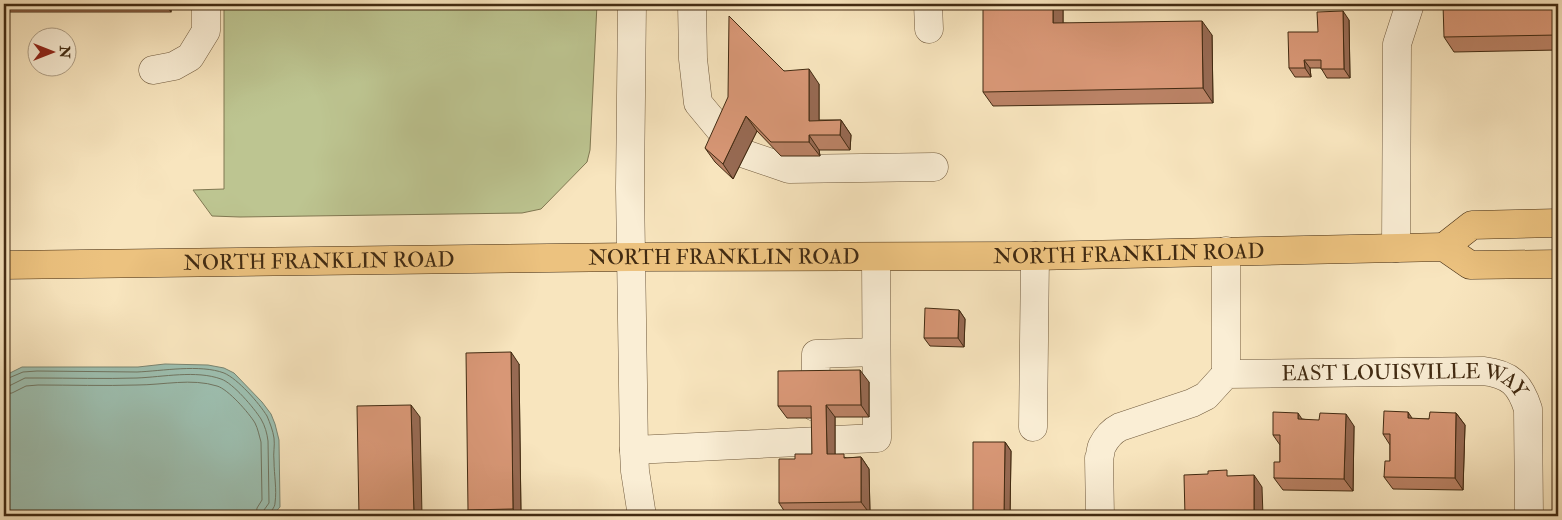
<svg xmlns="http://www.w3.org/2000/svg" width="1562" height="520" font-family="'IM FELL Double Pica',serif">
<rect width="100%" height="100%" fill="#f8e5be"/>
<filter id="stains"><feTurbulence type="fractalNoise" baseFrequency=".004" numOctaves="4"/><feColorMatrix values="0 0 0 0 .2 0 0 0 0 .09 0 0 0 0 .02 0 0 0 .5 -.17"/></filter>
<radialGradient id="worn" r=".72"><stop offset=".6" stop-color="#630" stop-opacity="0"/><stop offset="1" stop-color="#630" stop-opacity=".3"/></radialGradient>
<polygon fill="#bdc591" stroke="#807852" points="224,4 597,4 590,150 587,162 541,209 522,213 240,217 212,216 193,190 224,189"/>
<polygon fill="#9dbfb0" stroke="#798471" points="165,364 208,365 224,368 234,373 262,402 271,414 275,424 279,440 280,507 272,516 4,516 4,376 22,367 138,367"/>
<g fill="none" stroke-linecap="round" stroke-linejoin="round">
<g stroke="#707561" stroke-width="1">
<path d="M4 380 23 372 37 371C70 371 104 372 137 372 162 371 200 364 224 373 238 379 259 403 267 416 270 423 273 431 274 438 275 446 273 453 274 461 274 475 277 489 275 503 275 508 270 511 269 516"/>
<path d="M4 386H9L25 378H37C71 378 104 379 137 378 163 377 196 370 221 379 233 383 254 408 261 419 265 426 267 433 268 441L269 503 264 510 263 516"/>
<path d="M4 394 12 393 26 386 38 385C71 385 104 386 137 385 163 385 192 378 217 386 228 389 249 413 255 423 258 429 259 435 261 442L262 500 257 508 256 516"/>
</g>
<defs>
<g id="minor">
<polyline points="632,4 630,188 634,450 635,471 642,516"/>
<polyline points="692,4 693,59 698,103 727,138"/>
<polyline points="928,4 929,29"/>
<polyline points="153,70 174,66 190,57 206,31 206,4"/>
<polyline points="745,154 789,169 934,167"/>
<polyline points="1396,248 1397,44 1410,4"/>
<polyline points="1226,251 1226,374"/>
<polyline points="815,407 816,354 876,352"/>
<polyline points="1033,427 1035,256"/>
<polyline points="835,440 877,438 876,257"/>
<polyline points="634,450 820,441"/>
<path id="s1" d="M1100 516 1099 458C1101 454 1100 450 1102 446 1106 438 1112 431 1120 427L1192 403 1206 396 1226 374 1483 371C1510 374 1520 384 1528 409L1529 516"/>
</g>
<g id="major">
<polyline points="1444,247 1472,225 1558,223"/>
<path id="s2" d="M4 265 631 257 1035 256 1444 247 1470 265 1558 264"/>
</g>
</defs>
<use href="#minor" stroke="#705a3d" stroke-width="29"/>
<use href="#major" stroke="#422b12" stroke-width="29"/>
<use href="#minor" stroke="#faeed5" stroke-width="28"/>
<use href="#major" stroke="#ecc27f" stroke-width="28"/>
</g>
<g fill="#ba8265" stroke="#422b12">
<rect x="4" y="4" width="167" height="8"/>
<polygon points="1063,4 1063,23 1212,35 1213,103 993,106 983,92"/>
<polygon points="1558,4 1558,50 1454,52 1444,37"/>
<polygon points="1349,20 1350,78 1327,78 1321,68 1310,68 1311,77 1295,77 1289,68 1318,32"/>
<polygon points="784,71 819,84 819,120 841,120 851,135 850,150 819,150 820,156 781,156 757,131 733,179 715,162 705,148"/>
<polygon points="959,310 965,319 964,347 930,346 924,338"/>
<polygon points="519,364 521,516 473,516 468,510"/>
<polygon points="869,382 869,417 835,417 835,454 847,458 861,457 869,469 870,514 787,515 779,503 812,454 812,418 787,418 778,406"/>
<polygon points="1456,413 1465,425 1463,490 1393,489 1384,477 1390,461 1390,445 1383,434 1413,419 1429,419"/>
<polygon points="1302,419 1354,426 1353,491 1283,490 1274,478 1280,462 1280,445 1273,435"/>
<polygon points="1005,442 1011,451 1010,516 974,516 973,515"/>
</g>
<g fill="#976a53" stroke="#422b12">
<polygon points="165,4 171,4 171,12"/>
<polygon points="1053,4 1063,4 1063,38 1053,23"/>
<polygon points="1343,11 1349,20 1350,78 1344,69"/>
<polygon points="1202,21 1212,35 1213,103 1203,88"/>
<polygon points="1304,60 1310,68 1311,77 1305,68"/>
<polygon points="809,69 819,84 819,135 809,121"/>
<polygon points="746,116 757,131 733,179 723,164"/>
<polygon points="841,120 851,135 850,150 840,135"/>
<polygon points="809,135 819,150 820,156 809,142"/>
<polygon points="959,310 965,319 964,347 958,338"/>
<polygon points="511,352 519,364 521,516 518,516 513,509"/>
<polygon points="860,370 869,382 869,417 861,405"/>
<polygon points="411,405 420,417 422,516 414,516"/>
<polygon points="826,405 835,417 835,466 827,454"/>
<polygon points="1408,412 1416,424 1408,418"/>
<polygon points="1298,413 1306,425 1298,419"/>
<polygon points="1456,413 1465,425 1463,490 1455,478"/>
<polygon points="1346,414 1354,426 1353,491 1344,479"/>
<polygon points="1005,442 1011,451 1010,516 1005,516 1004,515"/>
<polygon points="861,457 869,469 870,514 861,502"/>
<polygon points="1254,475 1262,487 1263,516 1254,516"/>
</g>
<g fill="#d89776" stroke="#422b12">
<polygon points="983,4 1053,4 1053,23 1202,21 1203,88 983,92"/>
<polygon points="1443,4 1558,4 1558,35 1444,37"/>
<polygon points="1343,11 1344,69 1321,69 1321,60 1304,60 1305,68 1289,68 1288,32 1318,32 1317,12"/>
<polygon points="729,16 784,71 809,69 809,121 841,120 840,135 809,135 809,142 771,142 746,116 723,164 705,148 728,97"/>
<polygon points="925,308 959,310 958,338 924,338"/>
<polygon points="511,352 513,509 468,510 466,353"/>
<polygon points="860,370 861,405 826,405 827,454 844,454 844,458 861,457 861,502 779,503 779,459 795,459 795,454 812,454 811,406 778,406 778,371"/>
<polygon points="411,405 414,516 359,516 357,406"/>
<polygon points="1384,411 1408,412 1408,418 1429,419 1430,412 1456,413 1455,478 1384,477 1385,461 1390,461 1390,434 1383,434"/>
<polygon points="1273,412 1298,413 1298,419 1319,420 1320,413 1346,414 1344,479 1274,478 1274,462 1280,462 1280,435 1273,435"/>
<polygon points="973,442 1005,442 1004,515 973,515"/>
<polygon points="1227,470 1227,476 1254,475 1254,516 1185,516 1184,475 1208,474 1208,471"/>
</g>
<g text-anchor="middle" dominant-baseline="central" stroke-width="5" stroke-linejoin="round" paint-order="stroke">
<g font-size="21" fill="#422b12" stroke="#faeed5">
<text stroke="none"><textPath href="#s2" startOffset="1125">NORTH FRANKLIN ROAD</textPath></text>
<text stroke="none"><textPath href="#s2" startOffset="720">NORTH FRANKLIN ROAD</textPath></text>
<text stroke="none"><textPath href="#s2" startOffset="315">NORTH FRANKLIN ROAD</textPath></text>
<text stroke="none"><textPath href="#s1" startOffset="399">EAST LOUISVILLE WAY</textPath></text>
</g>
</g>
<rect width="1562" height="520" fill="none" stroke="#f8e5be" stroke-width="20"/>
<rect x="5" y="5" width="1552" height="510" fill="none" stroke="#422b12" stroke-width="2.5"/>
<rect x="10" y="10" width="1542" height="500" fill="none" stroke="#422b12"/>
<g transform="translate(52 52) rotate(90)"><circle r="24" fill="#faeed5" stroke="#b0a087"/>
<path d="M0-4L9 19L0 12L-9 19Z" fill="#8f2418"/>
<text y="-8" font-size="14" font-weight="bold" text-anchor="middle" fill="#422b12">N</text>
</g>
<rect width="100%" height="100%" filter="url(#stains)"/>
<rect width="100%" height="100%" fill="url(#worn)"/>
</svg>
